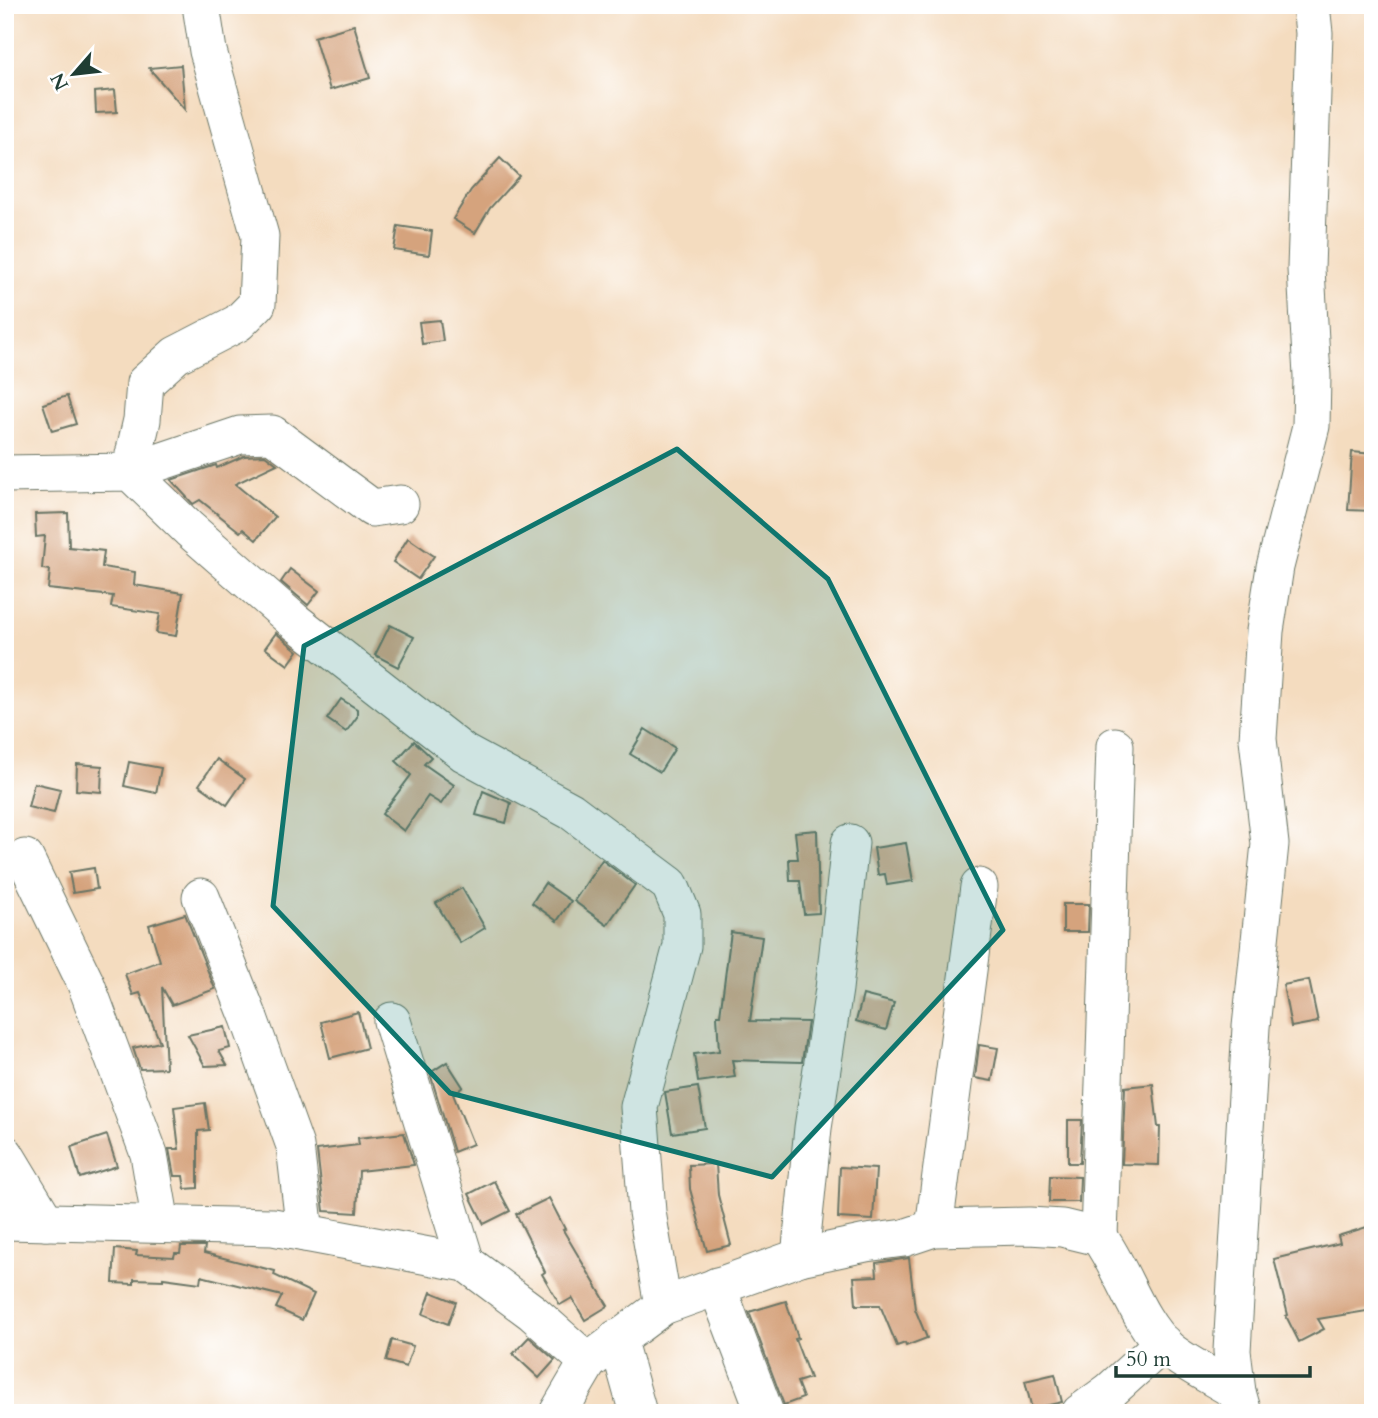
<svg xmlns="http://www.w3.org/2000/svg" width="1378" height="1418" font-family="Cardo,serif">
<rect width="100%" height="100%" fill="#fff"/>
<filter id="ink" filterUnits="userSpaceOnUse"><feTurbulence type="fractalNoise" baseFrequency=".0143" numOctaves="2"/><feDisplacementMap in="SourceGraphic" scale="14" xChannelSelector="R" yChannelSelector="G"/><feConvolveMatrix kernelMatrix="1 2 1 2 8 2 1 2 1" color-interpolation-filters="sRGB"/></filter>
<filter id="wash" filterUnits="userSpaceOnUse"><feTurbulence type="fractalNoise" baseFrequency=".00686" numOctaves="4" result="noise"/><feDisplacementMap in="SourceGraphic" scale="28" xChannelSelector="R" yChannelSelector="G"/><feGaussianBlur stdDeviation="1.57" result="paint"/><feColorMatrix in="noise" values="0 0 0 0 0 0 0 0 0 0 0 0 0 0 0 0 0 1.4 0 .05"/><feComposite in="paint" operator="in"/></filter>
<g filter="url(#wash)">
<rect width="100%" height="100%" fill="#f4dcbf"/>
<g id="blocks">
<g fill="#d5a37d">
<polygon points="354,25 370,78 330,90 314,37"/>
<polygon points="181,65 185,110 149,68"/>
<polygon points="115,90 117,112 96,113 95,92"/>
<polygon points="500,158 519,176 490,208 475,233 453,219 471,190"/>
<polygon points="398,226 432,231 429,255 394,250"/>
<polygon points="440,320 443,341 422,344 419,322"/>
<polygon points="67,396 76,424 52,431 43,404"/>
<polygon points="1352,452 1373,454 1373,511 1348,510"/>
<polygon points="265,455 277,464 235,484 275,517 256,540 243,529 240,532 200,500 193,504 171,480 216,465 217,468 244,456"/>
<polygon points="68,513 69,547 104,551 102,567 135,572 134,585 183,593 176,636 156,633 160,614 111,607 113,596 48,589 50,570 42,569 45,536 36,537 35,514"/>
<polygon points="408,538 434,556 418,579 393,562"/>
<polygon points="290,569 319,591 308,605 281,582"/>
<polygon points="390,625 414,637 398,667 375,655"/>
<polygon points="276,633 298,651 288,665 265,648"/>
<polygon points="341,699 357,709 357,717 346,732 327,719"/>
<polygon points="645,729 675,748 660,772 630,754"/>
<polygon points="414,741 431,757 424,764 454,785 441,804 428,796 404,831 382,814 411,775 396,761"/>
<polygon points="217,759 245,779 227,805 199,785"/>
<polygon points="129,762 161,768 156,793 124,786"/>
<polygon points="77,764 102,766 101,792 76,790"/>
<polygon points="34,783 60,789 54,813 28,807"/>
<polygon points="483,791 511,803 506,823 476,815"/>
<polygon points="817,830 819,913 804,914 800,881 790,881 789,859 798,859 795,832"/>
<polygon points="906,843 913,881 887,885 885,874 878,875 874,848"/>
<polygon points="602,860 635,885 607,925 574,901"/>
<polygon points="94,868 97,889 73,893 69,872"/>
<polygon points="545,883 571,901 557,921 532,903"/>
<polygon points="462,888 485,928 460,943 436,903"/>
<polygon points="1063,904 1089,904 1088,932 1063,932"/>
<polygon points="185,914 215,989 172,1005 162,987 166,1068 140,1069 133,1048 160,1042 140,993 133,995 125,974 160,961 149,925"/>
<polygon points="731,932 762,937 750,1021 808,1022 802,1062 732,1060 735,1077 698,1082 694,1054 719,1051 717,1015 720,1015"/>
<polygon points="1309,980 1318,1022 1291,1027 1283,985"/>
<polygon points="863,995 894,1003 886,1030 856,1021"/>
<polygon points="358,1012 367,1048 330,1058 321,1022"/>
<polygon points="225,1027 230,1048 219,1051 227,1065 205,1066 188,1035"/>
<polygon points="979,1045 998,1048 992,1081 975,1078"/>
<polygon points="447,1062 463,1087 453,1094 473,1144 454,1152 430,1073"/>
<polygon points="1153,1084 1158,1127 1160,1127 1159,1165 1122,1164 1125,1087"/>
<polygon points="698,1087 705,1128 672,1133 665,1092"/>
<polygon points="205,1103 209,1130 198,1131 198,1188 185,1189 183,1176 174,1176 169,1149 179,1149 174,1107"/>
<polygon points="1068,1120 1082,1120 1080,1163 1068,1163"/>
<polygon points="404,1133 414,1165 359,1171 357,1213 324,1211 317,1150 359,1145 358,1138"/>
<polygon points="107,1135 117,1166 80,1178 71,1147"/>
<polygon points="716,1164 718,1195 731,1245 707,1251 690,1189 689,1165"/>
<polygon points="840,1167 876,1169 873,1220 838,1218"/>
<polygon points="1050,1176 1080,1177 1079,1202 1049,1202"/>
<polygon points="494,1181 510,1211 484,1224 469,1194"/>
<polygon points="549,1198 565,1229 563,1230 608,1306 585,1320 572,1298 560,1305 542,1274 545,1272 516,1214"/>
<polygon points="1373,1225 1373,1310 1318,1319 1324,1329 1299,1342 1286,1316 1288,1315 1274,1259 1340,1243 1338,1236"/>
<polygon points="181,1246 205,1246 204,1253 275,1271 274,1275 314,1294 302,1320 276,1308 282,1296 201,1276 200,1283 163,1278 163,1280 134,1279 134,1284 113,1283 115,1249 137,1251 136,1255 174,1257 175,1253 180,1253"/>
<polygon points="909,1258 915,1309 927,1338 906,1346 905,1343 897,1346 880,1305 856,1305 854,1277 877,1276 876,1263"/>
<polygon points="431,1292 456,1302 448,1324 423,1314"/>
<polygon points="786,1301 798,1338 795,1339 810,1378 797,1382 803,1398 784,1405 749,1312"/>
<polygon points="529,1337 555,1360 539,1378 513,1354"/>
<polygon points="392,1340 413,1346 406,1367 386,1361"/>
<polygon points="1055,1374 1062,1402 1032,1409 1025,1381"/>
</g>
</g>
</g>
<g filter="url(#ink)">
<use href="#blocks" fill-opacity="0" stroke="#6a7565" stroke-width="2"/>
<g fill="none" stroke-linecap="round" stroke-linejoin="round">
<defs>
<g id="minor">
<polyline points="201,5 208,51 260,236 257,304 238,323 176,355 145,383 142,420 130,472 240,435 272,434 372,508 400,504"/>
<polyline points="5,474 130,472 189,529 293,620 464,753 571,811 670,885 682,914 682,946 639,1107 647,1212 663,1306"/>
<polyline points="25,858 86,984 149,1154 161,1224"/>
<polyline points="201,897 249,1018 295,1146 305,1233"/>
<polyline points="392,1021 466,1263"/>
<polyline points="5,1154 46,1222"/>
<polyline points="5,1221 273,1227 466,1263 532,1312 588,1362"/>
<polyline points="934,1228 979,887"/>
<polyline points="1099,1237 1115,746"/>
<polyline points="800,1257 813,1128 834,989 850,843"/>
<polyline points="717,1286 765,1413"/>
<polyline points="617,1338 638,1413"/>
<path d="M558 1413 588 1362 663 1306 800 1257 866 1243 904 1238 934 1228 1029 1226 1062 1228 1099 1237C1124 1272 1136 1319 1167 1348 1182 1362 1219 1380 1237 1392"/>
<polyline points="1080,1413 1110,1391 1163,1343"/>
<polyline points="1243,1413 1237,1392 1232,1351 1251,1027 1270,844 1258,739 1265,631 1275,567 1311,426 1312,376 1306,269 1314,33 1311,5"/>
</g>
</defs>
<use href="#minor" stroke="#6a7565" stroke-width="39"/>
<use href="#minor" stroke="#fff" stroke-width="37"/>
</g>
</g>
<path fill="#0f766e" fill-opacity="0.2" stroke="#0f766e" stroke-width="5" stroke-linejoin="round" d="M677 449 828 579 1003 930 772 1177 450 1093 273 906 304 646Z"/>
<rect width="1378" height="1418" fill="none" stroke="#fff" stroke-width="28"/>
<g transform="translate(74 74) rotate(242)" stroke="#ffffff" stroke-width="5" paint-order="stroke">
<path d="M0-5L12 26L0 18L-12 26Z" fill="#1f3d34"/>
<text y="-10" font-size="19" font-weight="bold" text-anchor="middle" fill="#1f3d34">N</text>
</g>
<path d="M1116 1366v10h194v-10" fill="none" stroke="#1f3d34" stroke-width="3.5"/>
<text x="1126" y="1366" font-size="21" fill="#1f3d34" stroke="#ffffff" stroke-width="5" paint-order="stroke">50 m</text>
</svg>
